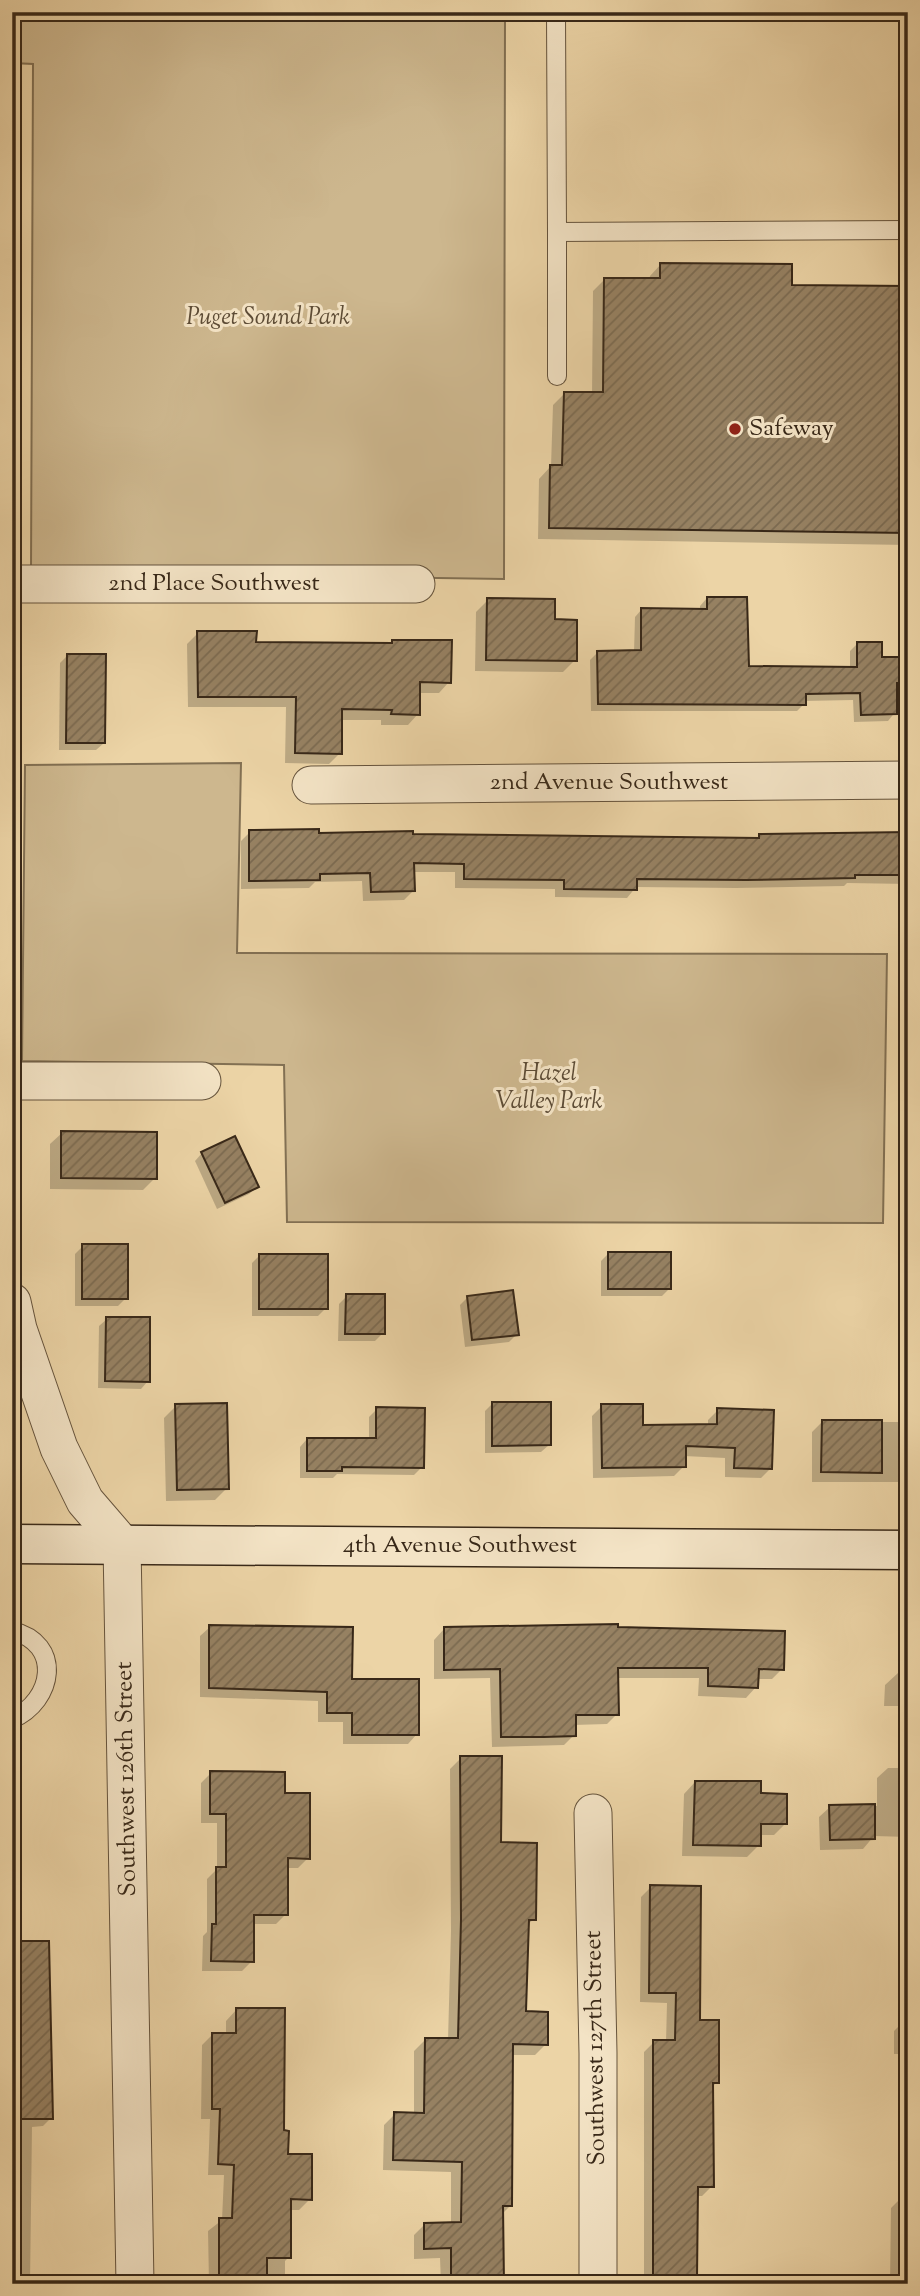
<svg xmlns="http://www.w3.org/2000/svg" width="920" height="2296" font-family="'Sorts Mill Goudy',serif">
<defs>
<pattern id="building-hatch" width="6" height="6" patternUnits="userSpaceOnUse" patternTransform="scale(1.75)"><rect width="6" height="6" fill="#968162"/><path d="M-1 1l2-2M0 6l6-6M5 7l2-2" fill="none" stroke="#7b6a50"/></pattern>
</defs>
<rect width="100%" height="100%" fill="#ecd4a6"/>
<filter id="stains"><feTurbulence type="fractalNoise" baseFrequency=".00286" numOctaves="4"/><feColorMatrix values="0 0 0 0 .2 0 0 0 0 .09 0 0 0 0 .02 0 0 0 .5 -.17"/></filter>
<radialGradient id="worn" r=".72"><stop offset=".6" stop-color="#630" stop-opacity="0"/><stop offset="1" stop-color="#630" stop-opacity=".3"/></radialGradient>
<g fill="#cdb78e" stroke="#827053" stroke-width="2">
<polygon points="12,12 505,12 504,579 31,572 33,64 12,63"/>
<polygon points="241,763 237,953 887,954 883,1223 287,1222 284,1065 22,1061 25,765"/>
</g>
<g fill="#0003">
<polygon points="661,264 790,287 908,288 908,545 538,539 539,479 551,466 553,405 565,393 592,394 593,291 604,280 649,280 650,276"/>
<polygon points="707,598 747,668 850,669 850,651 857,644 881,659 908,658 908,712 896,711 888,721 854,722 853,700 804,701 804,704 797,711 591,711 590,660 597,653 634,652 635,617 642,609 700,610 700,606"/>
<polygon points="488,600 553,621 575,660 563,672 475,671 476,612"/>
<polygon points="198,633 255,643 390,645 393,641 449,682 439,693 418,693 418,714 408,725 381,725 381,720 340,720 340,753 329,764 285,763 286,707 188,707 187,644"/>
<polygon points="67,656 104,743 96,750 59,750 60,663"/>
<polygon points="250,832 756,839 760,836 908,835 908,884 847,883 844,886 736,888 636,887 627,898 555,897 555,889 455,888 455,872 412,872 413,891 404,900 363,901 362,881 315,882 309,888 241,889 241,841"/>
<polygon points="62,1133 155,1178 143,1190 50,1189 50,1144"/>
<polygon points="202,1153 257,1187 249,1194 217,1209 195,1161"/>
<polygon points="908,1188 908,1317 903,1317 902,1281 906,1278 904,1192"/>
<polygon points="83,1246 126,1298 118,1306 75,1306 75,1254"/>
<polygon points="608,1254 669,1289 662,1296 601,1296 601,1261"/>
<polygon points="260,1255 326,1308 318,1316 252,1316 252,1263"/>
<polygon points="347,1296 383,1333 375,1341 338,1341 339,1304"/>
<polygon points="468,1297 517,1334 509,1342 465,1347 460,1305"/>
<polygon points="107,1319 148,1381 141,1389 98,1388 99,1326"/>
<polygon points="493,1403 549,1445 541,1452 485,1453 485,1411"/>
<polygon points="908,1403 908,1484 903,1484 903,1482 812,1482 812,1432 822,1422 904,1422 904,1407"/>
<polygon points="176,1406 227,1488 215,1500 166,1501 164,1418"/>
<polygon points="602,1406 642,1426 708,1425 708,1420 718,1410 771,1468 761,1478 725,1477 725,1458 684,1456 684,1466 674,1476 593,1478 592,1416"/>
<polygon points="377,1409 422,1467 414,1475 337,1474 333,1478 300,1478 300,1447 307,1439 369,1440 369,1417"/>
<polygon points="210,1627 351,1681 417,1734 408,1744 343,1744 343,1722 318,1722 318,1701 200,1697 200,1636"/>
<polygon points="444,1629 616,1629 782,1669 772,1679 757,1679 756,1687 746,1698 698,1696 699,1678 617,1678 617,1714 607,1724 574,1725 574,1735 564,1745 492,1747 490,1678 434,1679 434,1640"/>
<polygon points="908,1634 908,1728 908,1706 884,1706 885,1685 898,1673 898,1644"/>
<polygon points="461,1758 534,1919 527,1925 524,2013 546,2044 535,2055 511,2055 511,2205 501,2215 502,2284 441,2284 440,2258 414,2259 414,2235 425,2224 451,2224 451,2172 383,2170 384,2125 395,2114 414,2114 414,2051 425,2040 448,2040 451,1931 450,1769"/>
<polygon points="888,1768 908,1768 908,1837 874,1836 863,1849 820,1850 819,1817 830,1807 877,1806 877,1778"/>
<polygon points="211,1773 283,1795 308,1858 298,1868 286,1868 286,1914 276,1924 252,1924 252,1961 242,1971 202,1971 203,1936 207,1932 207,1879 217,1869 217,1823 201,1823 201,1783"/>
<polygon points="695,1782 760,1795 785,1824 774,1835 759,1835 759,1845 747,1857 682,1856 684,1794"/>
<polygon points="651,1887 717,2082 712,2087 712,2186 702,2196 696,2196 695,2278 689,2284 644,2284 644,2052 654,2042 666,2042 667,2003 640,2002 641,1897"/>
<polygon points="12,1943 51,2118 43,2126 32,2127 30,2284 12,2284"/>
<polygon points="237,2009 282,2132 286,2155 310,2199 299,2210 289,2210 289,2257 285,2261 285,2284 209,2284 208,2231 222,2220 224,2175 208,2175 210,2119 201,2119 202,2045 213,2034 226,2034 226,2021"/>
<polygon points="904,2021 908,2021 908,2054 894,2054 894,2031"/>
<polygon points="908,2113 908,2284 890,2284 891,2208 901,2198 901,2119"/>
</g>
<g fill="url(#building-hatch)" stroke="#382818" stroke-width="2">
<polygon points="660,263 792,264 792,285 908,286 908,533 549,528 550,465 562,465 564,392 603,392 604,278 660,278"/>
<polygon points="707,597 747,597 749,666 857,667 857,642 882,642 882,657 908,657 908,683 897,683 897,714 861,715 860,693 806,694 806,705 598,704 597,651 641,650 641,608 707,609"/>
<polygon points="487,598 555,599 555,619 577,620 577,661 486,660"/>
<polygon points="197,631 257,631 256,642 392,643 392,640 452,640 451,683 420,682 420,715 391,714 392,710 342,709 342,754 295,753 296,697 198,697"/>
<polygon points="67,654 106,654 105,743 66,743"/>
<polygon points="319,829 319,833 413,831 413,834 759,838 759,834 908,832 908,875 855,875 855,878 746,880 637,879 637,890 564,889 564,880 464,879 464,864 414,863 415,891 371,892 370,873 320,874 320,880 249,881 249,830"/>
<polygon points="61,1131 157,1132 157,1179 61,1178"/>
<polygon points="235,1136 259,1187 225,1203 201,1152"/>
<rect x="82" y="1244" width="46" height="55"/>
<rect x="608" y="1252" width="63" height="37"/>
<rect x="259" y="1254" width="69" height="55"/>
<polygon points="513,1290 519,1335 472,1340 467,1296"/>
<polygon points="346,1294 385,1294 385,1334 345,1334"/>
<polygon points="106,1317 150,1317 150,1382 105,1381"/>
<polygon points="492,1402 551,1402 551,1445 492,1446"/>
<polygon points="227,1403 229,1489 177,1490 175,1404"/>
<polygon points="601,1404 643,1404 643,1425 717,1424 717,1408 774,1410 772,1469 734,1468 735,1448 686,1446 686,1467 602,1468"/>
<polygon points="376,1407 425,1408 424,1468 342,1467 342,1471 307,1471 307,1438 376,1438"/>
<polygon points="822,1420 882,1420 882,1473 821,1472"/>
<polygon points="618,1624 618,1627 785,1631 784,1670 759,1669 758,1688 708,1686 708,1668 618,1668 619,1715 576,1715 576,1736 544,1737 501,1737 500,1669 444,1670 444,1627"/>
<polygon points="209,1625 353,1627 352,1679 419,1679 419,1735 352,1735 352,1713 327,1713 327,1692 209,1688"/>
<polygon points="460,1756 502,1756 501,1842 537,1843 536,1920 529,1920 526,2011 548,2012 548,2045 513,2044 512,2206 503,2206 504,2284 451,2284 451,2248 424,2249 424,2223 461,2222 462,2162 393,2160 394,2112 424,2113 425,2038 458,2038 461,1919"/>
<polygon points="210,1771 285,1772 285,1793 310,1793 310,1859 288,1858 288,1915 254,1915 254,1962 211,1961 212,1924 216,1924 216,1867 226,1867 226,1814 210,1814"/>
<polygon points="695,1781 761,1781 761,1793 787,1794 787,1824 761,1824 761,1846 693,1845"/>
<polygon points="875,1804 875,1839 830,1840 829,1805"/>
<polygon points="650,1885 701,1886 700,2020 719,2020 719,2083 713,2083 714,2187 698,2187 697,2278 653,2278 653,2040 675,2040 676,1993 649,1993"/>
<polygon points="12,1941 49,1941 53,2119 12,2119"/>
<polygon points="236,2008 285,2008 284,2130 289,2131 288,2154 312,2154 312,2200 291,2199 291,2258 267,2258 267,2278 219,2278 219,2218 232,2218 234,2165 218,2164 220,2109 212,2109 212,2033 236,2033"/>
</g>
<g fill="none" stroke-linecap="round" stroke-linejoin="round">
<defs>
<g id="lane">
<polyline points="556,12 557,232 908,230"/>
<polyline points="557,232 557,376"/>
<path d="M12 1631C63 1643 54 1701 12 1719"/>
</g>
<g id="street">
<polyline points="12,584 416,584"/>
<polyline points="311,785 908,780"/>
<polyline points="12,1081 202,1081"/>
<polyline points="12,1302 18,1329 59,1448 85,1501 122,1544 135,2284"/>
<polyline points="593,1813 598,2053 598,2284"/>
</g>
<polyline id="secondary" points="12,1544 908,1550"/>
</defs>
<use href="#lane" stroke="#65533c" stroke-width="20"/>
<use href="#street" stroke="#65533c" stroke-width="39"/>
<use href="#secondary" stroke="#382818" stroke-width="41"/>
<use href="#lane" stroke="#f3e3c5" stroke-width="18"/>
<use href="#street" stroke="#f3e3c5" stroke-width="37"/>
<use href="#secondary" stroke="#f3e3c5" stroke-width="38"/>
</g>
<circle fill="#8f2418" stroke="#f3e3c5" stroke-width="2.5" cx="735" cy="429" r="7"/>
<g text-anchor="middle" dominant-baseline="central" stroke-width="6" stroke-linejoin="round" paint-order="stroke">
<g font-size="24" font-style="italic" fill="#5d4c36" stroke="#f3e3c5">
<text x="268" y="318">Puget Sound Park</text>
<text x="549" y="1074">Hazel<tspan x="549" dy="28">Valley Park</tspan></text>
</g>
<g font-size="24" fill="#382818" stroke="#f3e3c5" text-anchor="start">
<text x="749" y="429">Safeway</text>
</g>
<g font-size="24" fill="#382818" stroke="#f3e3c5">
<text x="214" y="584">2nd Place Southwest</text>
<text x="609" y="783">2nd Avenue Southwest</text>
<text x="460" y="1546">4th Avenue Southwest</text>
<text transform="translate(127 1779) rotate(-91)">Southwest 126th Street</text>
<text transform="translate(596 2048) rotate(-91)">Southwest 127th Street</text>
</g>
</g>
<rect width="920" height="2296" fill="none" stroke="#ecd4a6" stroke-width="42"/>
<rect x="14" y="14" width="892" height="2268" fill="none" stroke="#382818" stroke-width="3.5"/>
<rect x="21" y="21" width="878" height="2254" fill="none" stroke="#382818" stroke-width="2"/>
<rect width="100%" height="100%" filter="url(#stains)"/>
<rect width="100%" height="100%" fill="url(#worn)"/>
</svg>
